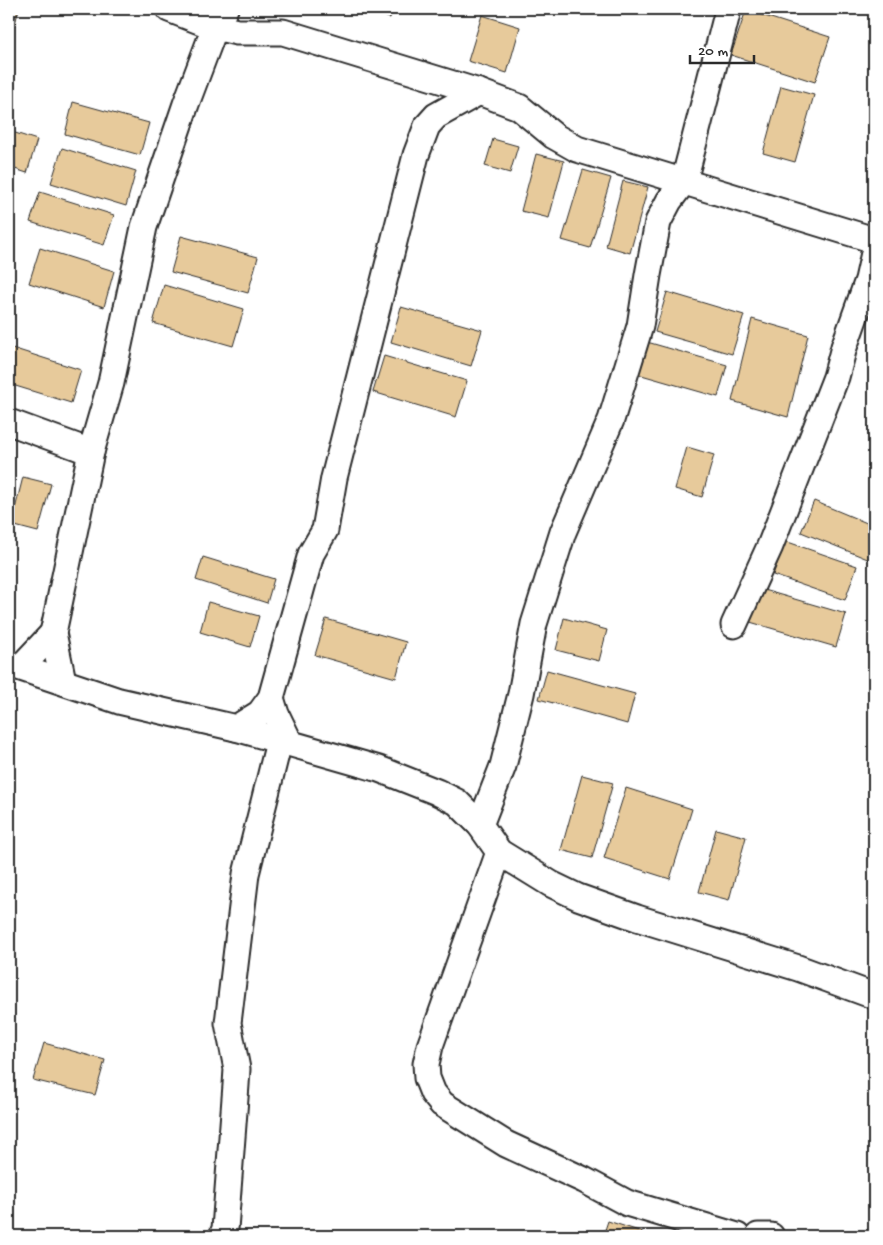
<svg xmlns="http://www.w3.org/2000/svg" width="883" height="1245" font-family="'Gochi Hand',sans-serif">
<rect width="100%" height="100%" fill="#fff"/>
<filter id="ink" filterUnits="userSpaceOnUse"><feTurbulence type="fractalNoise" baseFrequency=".02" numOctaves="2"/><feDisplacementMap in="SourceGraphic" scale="10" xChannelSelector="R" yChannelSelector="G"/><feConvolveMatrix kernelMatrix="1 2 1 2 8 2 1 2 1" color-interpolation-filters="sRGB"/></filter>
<g filter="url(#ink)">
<g fill="#e7ca9b" stroke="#2b2b2b">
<polygon points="9,9 19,9 9,45"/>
<polygon points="361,9 392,9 390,18"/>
<polygon points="746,10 830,37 815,82 731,55"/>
<polygon points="482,15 520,27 507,73 468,61"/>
<polygon points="781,86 814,95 795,162 763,153"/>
<polygon points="73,102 149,123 140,155 65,134"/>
<polygon points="9,131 37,140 27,173 9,167"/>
<polygon points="493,139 518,146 510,173 485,166"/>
<polygon points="62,148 136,171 126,206 51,183"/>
<polygon points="536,154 564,161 549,218 521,211"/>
<polygon points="583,170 611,178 590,248 562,240"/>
<polygon points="623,181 648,187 630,253 606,246"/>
<polygon points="40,192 114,215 104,245 30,222"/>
<polygon points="181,236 258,257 248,293 171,272"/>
<polygon points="40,248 114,271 104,307 29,283"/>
<polygon points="164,285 244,309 233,346 153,323"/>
<polygon points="667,292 744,315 732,354 655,332"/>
<polygon points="401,307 482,330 471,366 391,342"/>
<polygon points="752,319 808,335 788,417 732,401"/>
<polygon points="647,342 727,365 718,397 638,374"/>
<polygon points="9,347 81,370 71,403 9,384"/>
<polygon points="384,356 467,381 456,417 373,392"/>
<polygon points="687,447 714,455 702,497 675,489"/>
<polygon points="23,477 51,484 38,532 11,525"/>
<polygon points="814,501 874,526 874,549 870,560 801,532"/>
<polygon points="785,541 857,566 845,600 773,575"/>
<polygon points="203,557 274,579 267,603 196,580"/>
<polygon points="760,589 846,614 836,647 750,622"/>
<polygon points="208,602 259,616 250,647 200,632"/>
<polygon points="564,618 607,630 599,661 556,650"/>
<polygon points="326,619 406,642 396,678 315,655"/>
<polygon points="547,670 635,694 627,724 539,699"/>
<polygon points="582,775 613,783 592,858 561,850"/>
<polygon points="626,788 692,809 670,879 604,858"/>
<polygon points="716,829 746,837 729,900 699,892"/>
<polygon points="44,1043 105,1060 95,1095 33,1080"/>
<polygon points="608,1221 642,1232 641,1236 603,1236"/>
</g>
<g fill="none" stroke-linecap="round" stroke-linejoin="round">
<defs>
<g id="minor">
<polyline points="169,9 215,27 237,32 283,32 479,92 519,107 554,136 577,149 874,240"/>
<polyline points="9,422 91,452"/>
<polyline points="734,625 770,546 836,377 844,347 868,280 874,253"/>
<polyline points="9,664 119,701 236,728 379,769 437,792 457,802 480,825 499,852 551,884 578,897 637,918 798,968 874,996"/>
<polyline points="21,667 53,633"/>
<polyline points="63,681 53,633 91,452 111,383 144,227 186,104 215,27 225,9"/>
<polyline points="271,698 276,714 290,743"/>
<polyline points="236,728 260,713 271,698 311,554 325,530 334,478 416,155 427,126 436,116 479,92"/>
<polyline points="480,825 503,766 521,694 534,624 563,532 611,420 640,326 648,275 658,222 669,201 684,181 727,14 726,9"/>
<polyline points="499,852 430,1046 426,1064 427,1078 433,1093 442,1104 506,1144 584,1180 627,1203 737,1236"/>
<polyline points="222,1236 225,1229 236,1085 237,1069 228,1023 246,874 279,742"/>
<polyline points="758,1236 771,1236"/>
</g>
</defs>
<use href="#minor" stroke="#2b2b2b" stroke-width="29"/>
<use href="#minor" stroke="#fff" stroke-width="25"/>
</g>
</g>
<rect width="883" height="1245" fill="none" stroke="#fff" stroke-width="30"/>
<rect x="15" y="15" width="853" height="1215" fill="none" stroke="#2b2b2b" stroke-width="2" filter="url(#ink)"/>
<path d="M690 55v8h64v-8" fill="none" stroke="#2b2b2b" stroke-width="2.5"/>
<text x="698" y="55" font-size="15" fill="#2b2b2b" stroke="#ffffff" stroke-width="4" paint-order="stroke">20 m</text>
</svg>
